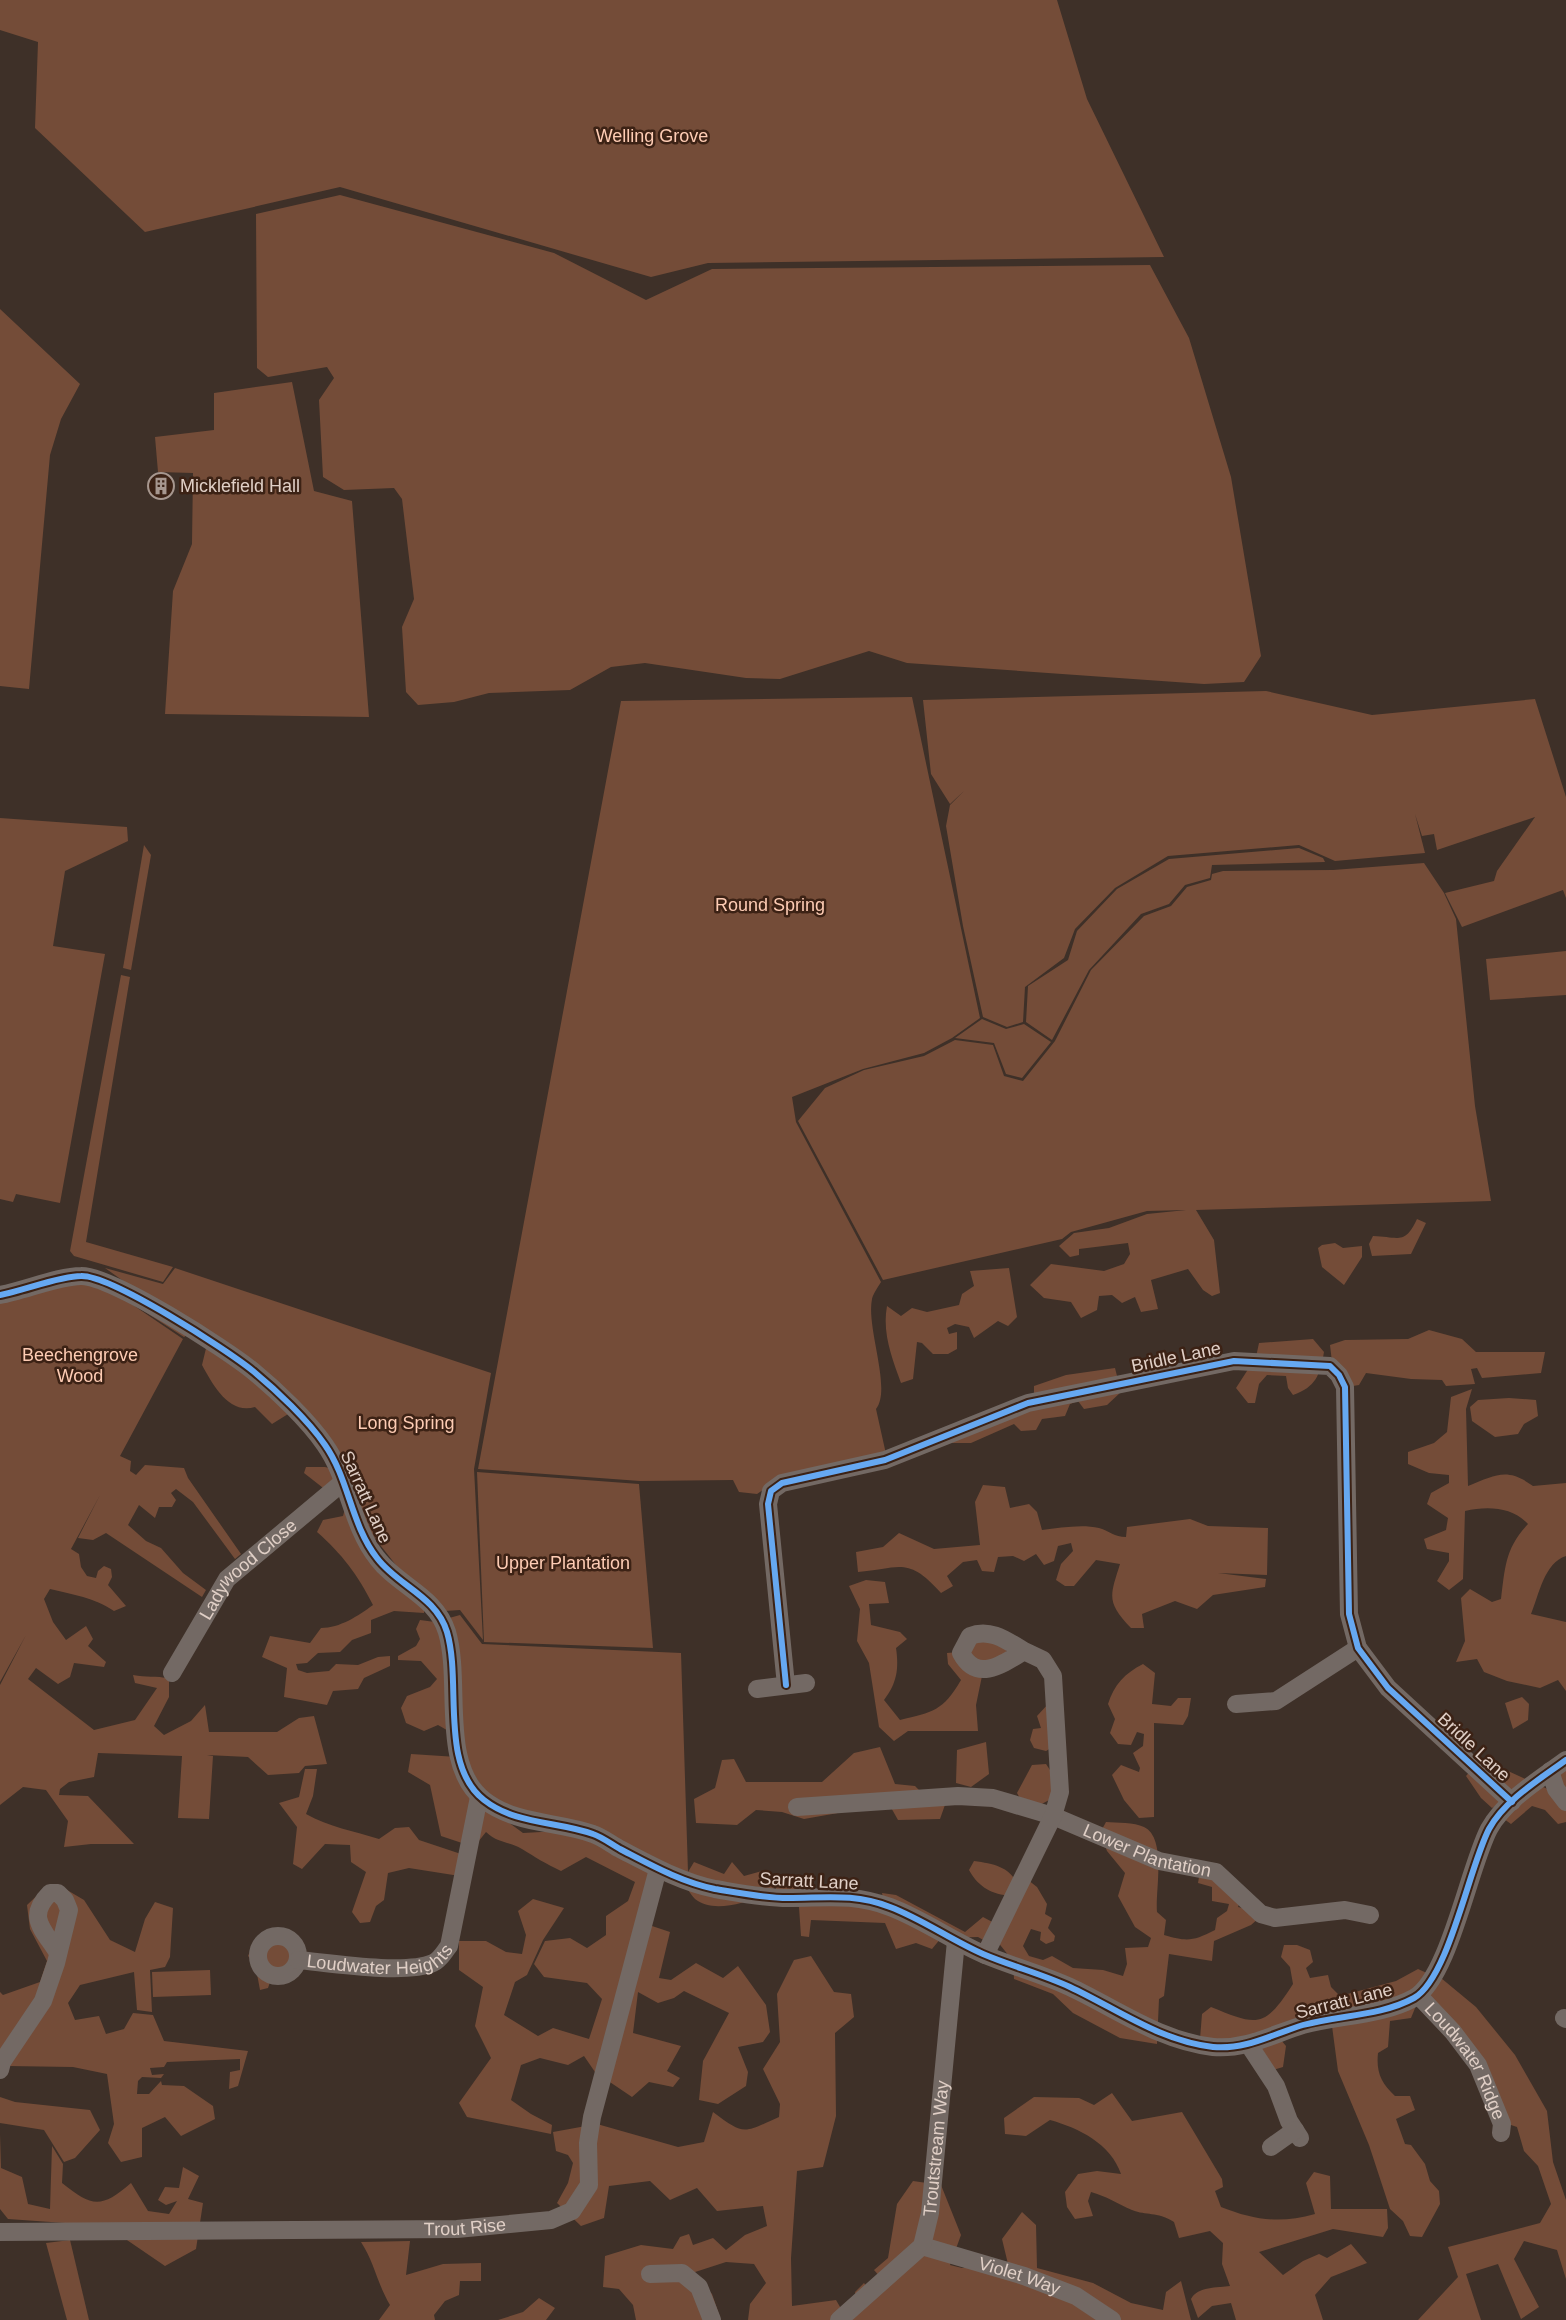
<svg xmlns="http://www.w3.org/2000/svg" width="1566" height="2320" font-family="Helvetica,sans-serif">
<rect width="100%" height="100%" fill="#3e3028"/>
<g fill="#744c38">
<polygon points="0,0 1057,0 1087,99 1164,257 708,263 651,277 340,187 145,232 35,128 38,42 0,30"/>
<polygon points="340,195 554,253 646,300 712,269 1150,265 1189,338 1231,477 1261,656 1244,682 1204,684 907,663 869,651 780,679 746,678 645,663 611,667 570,690 489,693 454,702 418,705 406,692 402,627 414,599 402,499 394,488 344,490 323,477 319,400 334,378 327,367 268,377 257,368 256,214"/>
<polygon points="0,309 80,384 61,419 50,455 29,689 0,686"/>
<polygon points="292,382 314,491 352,501 369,717 165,714 173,591 192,544 193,473 158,472 155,437 214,430 214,393"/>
<polygon points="1266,691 1372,715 1535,699 1566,797 1566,898 1563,890 1462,927 1445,893 1494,881 1497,871 1535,817 1437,850 1434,834 1422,836 1415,814 1425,853 1335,861 1299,845 1168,856 1115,888 1075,929 1064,958 1025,987 1023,1022 1007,1027 983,1017 963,926 946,826 950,805 964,791 950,804 931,774 923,700"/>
<path d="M912 697 980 1018 952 1038 924 1053 863 1069 792 1097 796 1122 881 1282C878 1287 873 1294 872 1299 866 1328 892 1389 876 1409L886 1454 766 1488 757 1494 739 1492 733 1480 640 1481 478 1469 621 701Z"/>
<polygon points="0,818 127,827 128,841 65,871 53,946 105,954 60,1203 16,1194 13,1202 0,1199"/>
<polygon points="144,845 151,855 131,970 123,968"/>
<polygon points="1299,848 1323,858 1325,862 1212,865 1210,878 1185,885 1169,904 1141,914 1089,970 1052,1040 1026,1022 1028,986 1068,960 1077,931 1117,889 1169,859"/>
<polygon points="1424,863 1444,893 1456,919 1475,1106 1491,1201 1196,1210 1214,1240 1220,1293 1212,1296 1203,1290 1188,1269 1151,1280 1158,1309 1141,1312 1135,1297 1122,1303 1112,1295 1099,1296 1097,1310 1081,1318 1071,1302 1044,1298 1030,1285 1051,1264 1104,1271 1124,1264 1130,1254 1128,1243 1079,1249 1079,1255 1070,1257 1059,1246 1074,1233 1109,1228 1147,1214 1186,1210 1147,1211 1071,1232 1062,1239 883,1280 798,1121 825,1088 864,1070 924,1056 955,1040 993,1045 1004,1076 1023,1081 1055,1041 1091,970 1144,916 1171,906 1187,887 1211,880 1212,874 1223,871 1333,870"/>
<polygon points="1566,951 1566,995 1490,1000 1486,959"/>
<polygon points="121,975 130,977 86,1242 173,1267 163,1282 74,1256 70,1251"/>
<polygon points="982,1019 1006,1029 1024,1024 1051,1042 1022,1078 1006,1074 994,1043 955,1038"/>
<path d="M1417 1219 1426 1223 1411 1254 1372 1256 1369 1244 1373 1236C1399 1237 1405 1245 1417 1219Z"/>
<polygon points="1335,1243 1343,1248 1362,1246 1362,1257 1344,1285 1322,1267 1318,1248 1322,1245"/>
<path d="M105 1268 163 1284 175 1268 491 1373 474 1469 483 1640 460 1610 445 1611 426 1590 402 1573 426 1592 424 1613 394 1611 371 1620V1633L352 1640 340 1652 318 1653 307 1663 296 1664 298 1670 307 1673 329 1671 336 1664 358 1665 378 1657 390 1656V1666L364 1678 358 1689 333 1691 327 1705 284 1697 287 1668 262 1657 270 1636 310 1643 321 1628C340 1628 358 1616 373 1605 358 1575 342 1554 317 1532L323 1520 343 1516 347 1501 341 1489 327 1491 304 1473 306 1467H325L345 1472C354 1505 368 1550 399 1569L370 1532 350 1476 334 1443 301 1406 272 1424 255 1407C229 1415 213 1385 202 1365L209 1336 198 1328 184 1337 122 1297 129 1285Z"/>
<path d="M1009 1268 1017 1317 1008 1326 998 1321 974 1338 969 1327 955 1324 947 1328 949 1334 957 1332V1349L948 1354H933L922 1343 917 1342 913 1379 901 1383C892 1358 882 1333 887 1306L901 1316 912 1308 927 1312 959 1305 962 1294 974 1286 970 1271Z"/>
<path d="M81 1281 105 1286 183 1339 120 1456 131 1461 130 1471 136 1475 145 1465 184 1468 188 1478 241 1554 235 1559 193 1502 176 1489 171 1493 176 1500 172 1507H159L155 1518 139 1505 128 1525 146 1541 161 1548 183 1573 206 1590 202 1597 106 1533 93 1540 78 1538 100 1495 71 1549 79 1554 81 1567 87 1576 96 1578 98 1571 104 1566 111 1569 112 1577 108 1585 126 1606 114 1611C93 1597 74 1595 50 1589L44 1599 53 1622 66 1640 86 1626 93 1639 88 1646 106 1662 104 1667 74 1663 70 1677 58 1684 36 1668 28 1679 94 1730 135 1720 157 1688 135 1683 133 1675C146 1678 156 1675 169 1679V1697L154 1726 164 1735 191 1721 205 1705 209 1732H277L299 1718 314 1716 327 1764 305 1766 299 1773 268 1775 248 1757 207 1755 213 1756 209 1819 178 1818 182 1756 98 1753 94 1777 69 1782 60 1789 59 1795 88 1796 134 1844H91L64 1847 68 1821 46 1790 23 1787 0 1805V1685L26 1635 0 1682V1294Z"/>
<polygon points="1429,1330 1462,1339 1476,1352 1545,1352 1541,1373 1482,1378 1477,1368 1471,1369 1475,1384 1446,1386 1442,1380 1411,1379 1366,1373 1359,1385 1353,1386 1332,1362 1330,1345 1345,1340 1408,1339"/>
<path d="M1313 1339 1324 1352C1320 1375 1316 1387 1293 1395L1288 1388 1286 1376 1267 1375 1259 1384 1255 1403H1248L1236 1388 1256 1357 1259 1343Z"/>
<polygon points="1115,1368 1121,1392 1107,1405 1084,1409 1078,1401 1070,1404 1065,1416 1042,1419 1036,1430 1021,1431 1014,1424 971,1443 951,1443 1034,1406 1034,1386 1066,1375"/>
<path d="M1472 1389 1466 1409 1468 1486C1496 1475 1507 1467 1533 1486L1566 1483V1556C1544 1563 1539 1595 1531 1614L1566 1622V1691L1558 1680 1540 1688 1507 1681 1484 1672 1477 1659 1456 1662 1465 1641 1461 1598 1470 1589 1492 1602 1501 1599C1505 1568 1505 1548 1528 1524 1512 1507 1488 1506 1465 1511L1463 1579 1449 1590 1437 1581 1449 1561V1553L1427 1549 1424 1539 1446 1530 1448 1518 1427 1504 1431 1493 1449 1483V1475L1429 1473 1408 1464V1452L1434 1443 1447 1432 1451 1397Z"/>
<polygon points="1509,1398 1536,1400 1538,1416 1524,1424 1518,1434 1495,1437 1472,1421 1470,1407 1478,1400"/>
<polygon points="477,1472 639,1484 653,1648 484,1642"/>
<path d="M983 1485 1005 1487 1010 1508 1029 1504 1037 1512 1042 1530C1060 1528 1081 1524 1099 1528 1110 1531 1114 1537 1126 1537L1127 1527 1190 1519 1208 1526 1268 1528 1267 1575 1218 1573 1266 1579 1265 1587 1213 1595 1197 1609 1175 1601 1142 1614 1144 1628H1131C1106 1602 1110 1596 1120 1564L1096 1560 1074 1586H1065L1056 1580 1061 1564 1073 1551 1071 1543 1058 1546 1054 1561 1044 1565 1036 1554 1024 1561 1013 1556 998 1557 994 1572 982 1571 977 1560 963 1562 947 1576 953 1586 941 1593C908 1556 901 1568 858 1572L856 1552 883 1547 899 1533 934 1549 980 1545 975 1502Z"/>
<path d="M866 1580 885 1582 889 1603 869 1604 871 1625 900 1632 907 1639 896 1648C899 1669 897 1683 884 1700L900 1720C933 1712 943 1711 961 1680L948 1664 947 1653 959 1652 982 1676 976 1705 978 1731H908L894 1741 879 1727 869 1663 857 1641 860 1609 849 1586Z"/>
<path d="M460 1615 482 1644 681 1653 688 1872 694 1862 724 1874 732 1862 744 1876 762 1871 775 1885 771 1894C750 1900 715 1915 695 1899 691 1895 687 1888 684 1883L687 1876 498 1803C476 1785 468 1764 459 1737L438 1725 424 1731 406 1723 401 1708 407 1696 430 1687 437 1679 421 1661 398 1660V1656L416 1646 420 1639 416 1629 420 1620 435 1622Z"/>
<polygon points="981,1638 1006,1649 1007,1653 985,1666 970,1659 970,1644"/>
<path d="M1143 1664 1155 1673 1152 1704 1171 1706 1178 1698H1191L1188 1716 1183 1725 1154 1723V1817L1139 1818 1124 1800 1112 1775 1121 1765 1139 1772 1140 1768 1133 1753 1143 1746 1144 1734 1137 1732 1131 1745 1118 1744 1110 1733 1115 1719 1108 1704C1114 1685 1125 1673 1143 1664Z"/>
<polygon points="1522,1697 1529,1704 1528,1720 1513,1729 1505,1703"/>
<polygon points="1050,1702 1056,1745 1046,1751 1034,1748 1030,1740 1033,1729 1041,1728 1037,1716"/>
<polygon points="986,1742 989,1774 971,1787 956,1783 957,1750"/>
<polygon points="880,1747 895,1784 915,1786 930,1801 946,1802 940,1819 898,1820 889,1804 804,1819 782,1812 756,1810 737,1825 696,1823 694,1799 715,1788 722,1760 734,1759 746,1782 822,1782 854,1753"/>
<path d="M411 1754 457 1757 485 1805 523 1833 559 1831 590 1839 650 1869 640 1922 670 1932 659 1978 671 1980 696 1963 723 1978 738 1966 766 2005 770 2032 763 2042 738 2047 748 2072 746 2086 718 2104 699 2100 703 2061 729 2013 684 1991 674 1998 658 2003 638 1992 633 2033 681 2046 667 2071 680 2078 673 2087 649 2082 632 2097 595 2072 584 2056 568 2065 540 2058 521 2065 511 2100 531 2114 552 2125 551 2134 467 2117 459 2103 491 2058 475 2026 483 1987 459 1970V1941H486L506 1952 522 1954 526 1935 518 1911 533 1899 564 1908 543 1940 527 1975 515 1982 504 2015 538 2036 553 2028 589 2039 602 1999 587 1983 544 1977 534 1964 545 1941 570 1938 587 1948 606 1935V1916L628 1901 635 1882 586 1857 561 1871C546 1864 535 1857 522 1849 509 1841 499 1844 486 1832L474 1847 441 1836 430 1785 408 1772Z"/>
<polygon points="1046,1764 1052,1773 1051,1799 1038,1806 1022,1802 1017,1793 1032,1765"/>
<polygon points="1566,1764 1566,1822 1558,1824 1545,1810 1532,1806 1511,1824 1504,1819 1512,1795 1492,1808 1481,1798 1466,1776 1475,1766 1495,1765 1552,1791 1559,1770"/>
<path d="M305 1769H317L313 1796 306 1814C329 1827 354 1831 379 1839L395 1828 409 1827 419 1840 470 1857 466 1877 409 1868 388 1873 384 1900 376 1906 370 1922 360 1923 352 1912 366 1872 351 1862 350 1845 325 1844 302 1869 293 1864 297 1827 279 1803 299 1797Z"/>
<path d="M1106 1822C1117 1823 1134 1822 1144 1827 1167 1838 1155 1890 1157 1912L1166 1920 1164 1935C1188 1942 1193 1941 1215 1930L1217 1918 1227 1911 1229 1904 1212 1901V1887L1198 1883 1200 1871 1241 1899 1238 1907 1251 1910 1259 1918 1251 1925 1214 1941 1212 1961 1169 1954 1164 1996 1159 1999 1157 2044 1120 2038 1073 2013 1053 1994 1014 1979 1013 1961 997 1941 1028 1880 1037 1887 1047 1904 1045 1914 1052 1918 1048 1928 1055 1936 1054 1941 1046 1944 1040 1940 1041 1932 1031 1929 1023 1946 1029 1956 1043 1960 1052 1956 1073 1968 1103 1970 1123 1976 1127 1964 1125 1948 1148 1947 1151 1938 1135 1927 1118 1896 1125 1873 1107 1851 1100 1833Z"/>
<path d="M974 1861C994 1864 1008 1866 1018 1884L1011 1896C992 1894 979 1888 969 1870Z"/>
<polygon points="47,1886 67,1890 84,1900 110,1940 135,1952 145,1919 155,1902 173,1908 170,1957 165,1967 150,1970 152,2012 137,2010 134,1972 80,1985 68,2003 75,2020 99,2016 106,2034 124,2029 133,2013 153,2015 164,2041 248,2051 238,2086 229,2089 230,2072 240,2070 240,2059 167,2062 164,2067 150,2068 152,2075 164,2074 161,2078 142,2077 138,2081 137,2094 149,2094 161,2081 162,2085 184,2086 213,2106 215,2119 181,2136 165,2117 142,2128 142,2157 121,2162 108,2143 114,2124 107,2074 73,2067 8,2066 0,2062 0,1992 3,1995 40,1982 47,1961 30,1929 27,1905"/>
<polygon points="776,1886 801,1886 808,1902 845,1903 886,1912 882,1893 896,1895 965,1932 983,1917 996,1924 987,1942 978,1937 941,1938 932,1949 916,1943 896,1949 885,1923 811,1920 809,1937 801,1936 799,1907 776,1906"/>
<polygon points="275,1939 284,1940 291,1946 293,1965 285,1972 273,1973 268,1988 260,1990 255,1963 248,1956 254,1942 266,1943"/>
<path d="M1284 1945H1297L1310 1950 1313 1962 1306 1968 1310 1978 1328 1975 1331 1987 1340 1996 1396 1981 1418 1969 1429 1974 1411 2018 1390 2021 1388 2047 1378 2053C1376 2072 1381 2083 1395 2096H1410L1415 2110 1396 2119 1405 2144 1411 2145 1425 2164 1430 2181 1439 2191 1440 2204 1422 2237 1410 2236 1403 2221 1390 2209 1369 2145 1338 2071 1332 2026 1276 2034 1286 2046 1283 2067 1273 2070 1257 2048 1200 2039 1202 2014 1211 2007C1258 2026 1264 2029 1293 1984L1290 1967 1281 1957Z"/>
<path d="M811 1956 834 1992 851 1994 854 2017 835 2033 836 2116 823 2167 797 2171 791 2258 792 2306 836 2300 843 2312 833 2320H748L750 2304 766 2283 754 2264 726 2262 692 2273 712 2294 721 2320H636L633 2305 619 2289 603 2287 605 2256 641 2245 673 2249 680 2237 689 2234 693 2245 713 2238 726 2250 745 2235 767 2226 763 2206 717 2211 697 2188 670 2200 650 2181 609 2186 604 2218 581 2226 557 2203 568 2183 573 2163 568 2155 556 2151 553 2132 597 2124 678 2147 704 2142 713 2112C745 2136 743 2133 779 2117L780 2104 763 2069 780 2042 777 1994 794 1960Z"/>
<polygon points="210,1970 211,1995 153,1997 152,1972"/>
<polygon points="1441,1978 1476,2007 1515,2055 1547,2111 1553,2162 1566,2200 1566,2279 1557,2250 1524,2241 1514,2259 1539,2307 1521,2319 1498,2264 1466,2274 1481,2320 1418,2320 1458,2277 1448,2247 1540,2223 1551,2204 1538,2166 1524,2151 1517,2127 1505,2123 1426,1994"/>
<path d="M1112 2093 1132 2121 1182 2112 1222 2179 1223 2187 1215 2191 1221 2207C1254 2220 1280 2224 1315 2214L1306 2183 1314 2172 1330 2176 1331 2209H1387L1388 2228 1383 2237 1333 2229 1259 2252 1283 2275 1303 2261 1319 2254 1327 2258 1351 2244 1367 2263 1331 2277 1315 2295 1323 2320H1236L1231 2303 1212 2306 1198 2318 1191 2299C1198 2286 1217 2288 1230 2286L1222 2264 1223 2243 1210 2231 1179 2238 1174 2222C1156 2211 1147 2216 1132 2210 1118 2204 1106 2196 1091 2192L1088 2201 1093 2216 1075 2219 1067 2207 1065 2192 1078 2174 1097 2171 1121 2174C1111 2144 1079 2128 1050 2120L1026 2136 1005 2134 1004 2118 1034 2097 1079 2098 1094 2105Z"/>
<polygon points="0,2097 15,2102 90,2110 100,2130 75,2158 64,2162 44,2130 0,2123"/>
<path d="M0 2134 1 2168 22 2177 28 2204 50 2209 52 2146 63 2164 62 2183C92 2207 101 2209 131 2183L148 2211 169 2214 177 2201 166 2205 158 2200 165 2187 179 2188 183 2167 199 2176 188 2199 203 2203 196 2249 165 2266 124 2238 93 2225 8 2219 0 2209Z"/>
<polygon points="913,2181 941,2185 961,2235 950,2265 962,2268 1008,2264 1002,2239 1022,2212 1036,2225 1037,2268 1093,2283 1131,2303 1163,2310 1166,2292 1181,2281 1191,2320 851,2320 858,2313 855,2292 864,2283 875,2298 888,2286 874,2270 888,2258 897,2204"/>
<polygon points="70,2240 89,2320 67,2320 46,2243"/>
<path d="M410 2241 406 2275 443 2264 481 2263V2281H460L459 2295 445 2301 434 2315 435 2320H379L390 2305C377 2283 375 2264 361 2242Z"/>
<polygon points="539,2298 555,2308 546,2320 498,2320 523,2312"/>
</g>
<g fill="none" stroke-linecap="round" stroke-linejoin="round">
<g stroke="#736964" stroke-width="18">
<path d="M0 1295C23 1291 59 1276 81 1276 111 1275 226 1349 253 1371 276 1390 308 1420 325 1445 349 1479 351 1525 377 1558 398 1586 436 1596 447 1632 462 1683 439 1765 484 1800 516 1825 557 1821 593 1834 602 1837 611 1844 620 1849 651 1865 681 1882 715 1889 739 1893 764 1898 788 1898 826 1898 853 1893 890 1907 922 1919 951 1940 983 1954 1011 1966 1042 1974 1070 1987 1117 2009 1160 2041 1213 2047 1246 2050 1273 2034 1303 2025 1339 2015 1381 2016 1414 1998 1449 1978 1469 1867 1489 1829 1505 1800 1540 1779 1566 1760"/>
<path id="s1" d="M172 1673 227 1579 343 1482"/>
<polyline points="786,1685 768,1504 771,1491 782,1483 885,1460 1028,1403 1234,1361 1330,1366 1339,1375 1345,1387 1349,1614 1358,1648 1388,1688 1512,1802"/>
<polyline points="757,1689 806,1683"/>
<polyline points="1236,1704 1276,1701 1358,1648"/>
<polyline points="1550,1771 1556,1789 1566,1802"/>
<path id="s2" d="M797 1807 958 1796 993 1798 1053 1816 1159 1861 1216 1872 1261 1914 1275 1918 1345 1910 1370 1915"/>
<circle cx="278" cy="1956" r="20"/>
<path d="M985 1955 1053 1816 1060 1792 1053 1676 1043 1660 1024 1651C1003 1664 977 1683 961 1653L970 1636C990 1628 1006 1640 1024 1651"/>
<path id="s3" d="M298 1960C330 1963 405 1975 433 1963 440 1960 444 1952 449 1946L479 1797"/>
<path id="s4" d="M1419 1996 1453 2032 1478 2065 1502 2124 1501 2133"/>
<polyline points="1564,2018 1566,2019"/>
<polyline points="1249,2045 1276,2086 1289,2121 1300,2138"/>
<path d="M0 2070 2 2062 43 2001 56 1963 69 1910 65 1900 58 1893H50C26 1917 43 1929 58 1953"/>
<polyline points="1271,2147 1295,2130"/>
<path id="s5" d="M0 2232 457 2229 551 2220 572 2211 589 2185 588 2143 592 2117 658 1869"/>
<path id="s6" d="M922 2246 1024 2276 1076 2296 1112 2320"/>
<polyline points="650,2274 682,2273 699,2287 712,2320"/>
<path id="s7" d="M839 2320 922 2246 930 2213 956 1941"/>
</g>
<defs>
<g id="cycleway">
<path d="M0 1295C23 1291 59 1276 81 1276 111 1275 226 1349 253 1371 276 1390 308 1420 325 1445 349 1479 351 1525 377 1558 398 1586 436 1596 447 1632 462 1683 439 1765 484 1800 516 1825 557 1821 593 1834 602 1837 611 1844 620 1849 651 1865 681 1882 715 1889 739 1893 764 1898 788 1898 826 1898 853 1893 890 1907 922 1919 951 1940 983 1954 1011 1966 1042 1974 1070 1987 1117 2009 1160 2041 1213 2047 1246 2050 1273 2034 1303 2025 1339 2015 1381 2016 1414 1998 1449 1978 1469 1867 1489 1829 1505 1800 1540 1779 1566 1760"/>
<polyline points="786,1685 768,1504 771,1491 782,1483 885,1460 1028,1403 1234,1361 1330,1366 1339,1375 1345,1387 1349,1614 1358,1648 1388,1688 1512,1802"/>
</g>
</defs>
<use href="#cycleway" stroke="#3c2215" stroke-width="10"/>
<use href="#cycleway" stroke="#66a8f1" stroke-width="6"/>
</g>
<defs>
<symbol id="building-ring" viewBox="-11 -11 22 22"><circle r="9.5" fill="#3c2215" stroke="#a7978f" stroke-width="1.5"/><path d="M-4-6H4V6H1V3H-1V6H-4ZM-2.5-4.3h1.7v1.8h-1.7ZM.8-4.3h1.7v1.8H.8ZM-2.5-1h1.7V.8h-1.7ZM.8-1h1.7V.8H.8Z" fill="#a7978f"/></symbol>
</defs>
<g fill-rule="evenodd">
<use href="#building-ring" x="146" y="471" width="30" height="30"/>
</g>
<g text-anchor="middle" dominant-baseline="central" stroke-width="5" stroke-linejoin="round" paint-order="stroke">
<g font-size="18" fill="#feccb4" stroke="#3c2215">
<text x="652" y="136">Welling Grove</text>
<text x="770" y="905">Round Spring</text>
<text x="80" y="1355">Beechengrove<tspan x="80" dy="21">Wood</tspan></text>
<text x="406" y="1423">Long Spring</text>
<text x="563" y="1563">Upper Plantation</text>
</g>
<g font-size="18" fill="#e0cfc6" stroke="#3c2215" text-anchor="start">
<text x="180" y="486">Micklefield Hall</text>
</g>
<g font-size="18" fill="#e0cfc6" stroke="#3c2215">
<text transform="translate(1176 1357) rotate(-12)">Bridle Lane</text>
<text transform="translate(366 1497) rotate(66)">Sarratt Lane</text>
<text stroke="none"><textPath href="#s1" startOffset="130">Ladywood Close</textPath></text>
<text transform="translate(1474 1747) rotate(43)">Bridle Lane</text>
<text stroke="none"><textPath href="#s2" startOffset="360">Lower Plantation</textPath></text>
<text transform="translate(809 1881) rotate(3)">Sarratt Lane</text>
<text stroke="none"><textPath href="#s3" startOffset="84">Loudwater Heights</textPath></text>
<text transform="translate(1344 2001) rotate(-14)">Sarratt Lane</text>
<text stroke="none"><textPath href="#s4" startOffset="81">Loudwater Ridge</textPath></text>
<text stroke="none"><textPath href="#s7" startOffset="210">Troutstream Way</textPath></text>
<text stroke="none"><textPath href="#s5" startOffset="465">Trout Rise</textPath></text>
<text stroke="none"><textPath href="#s6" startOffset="102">Violet Way</textPath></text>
</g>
</g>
</svg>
